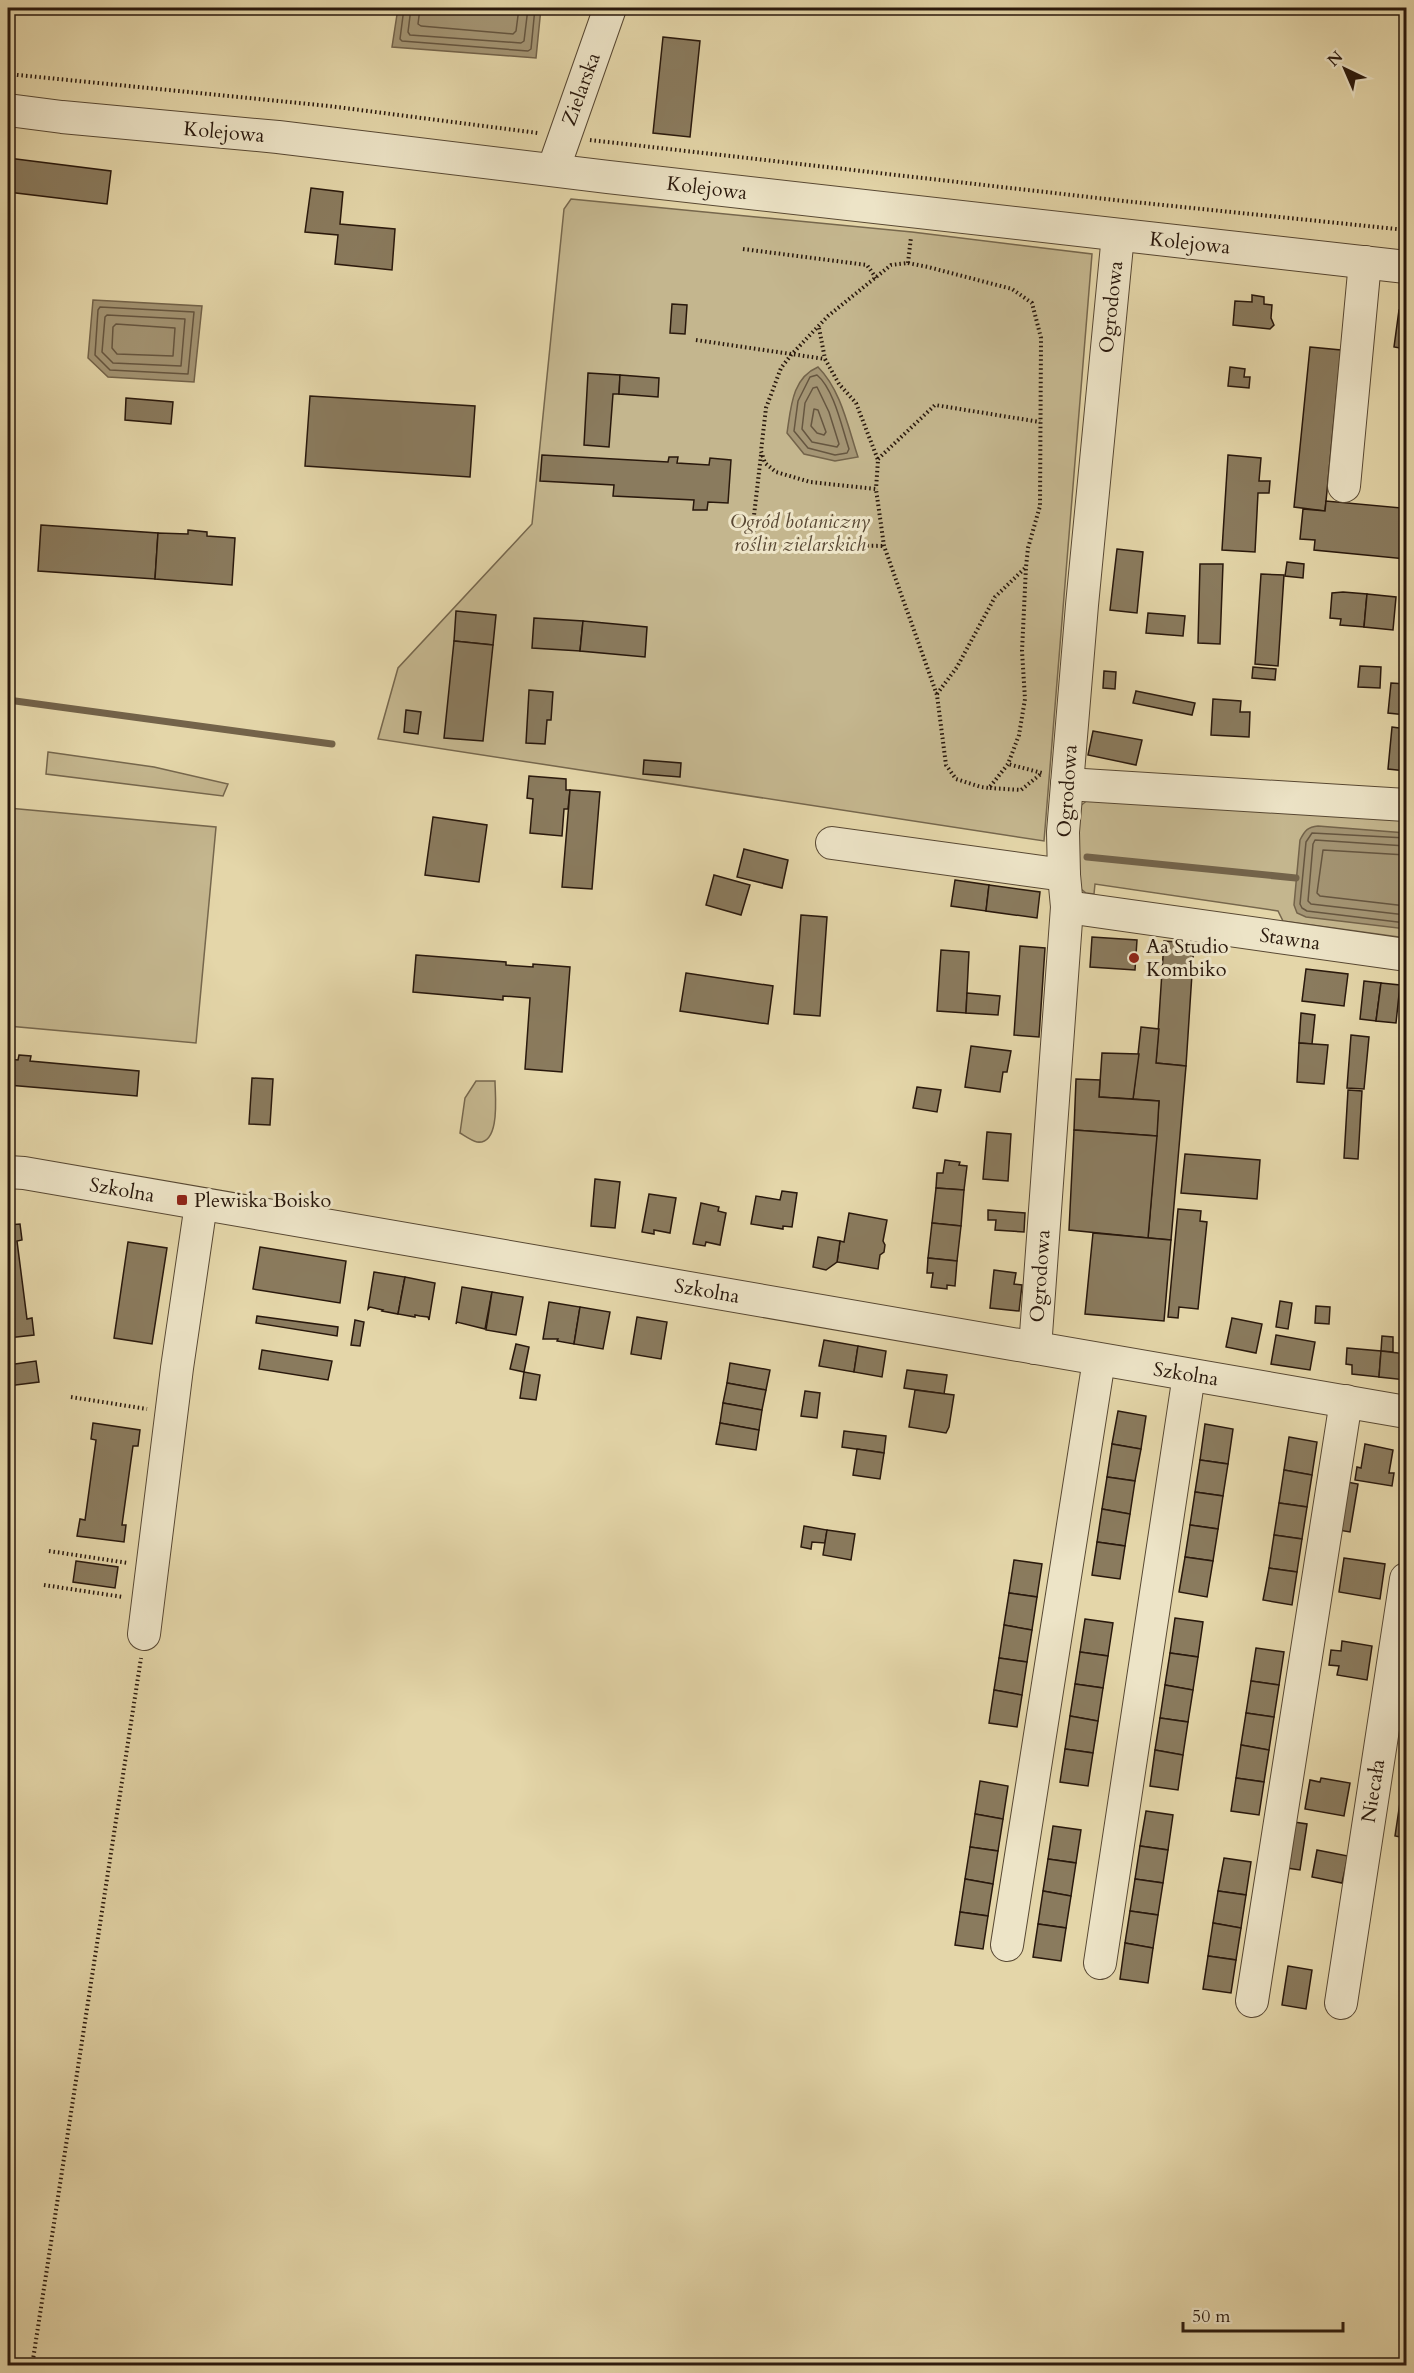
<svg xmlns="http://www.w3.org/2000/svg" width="1414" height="2373" font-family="Cardo,serif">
<rect width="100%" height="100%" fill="#e4d6a9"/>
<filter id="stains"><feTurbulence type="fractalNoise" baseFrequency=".00333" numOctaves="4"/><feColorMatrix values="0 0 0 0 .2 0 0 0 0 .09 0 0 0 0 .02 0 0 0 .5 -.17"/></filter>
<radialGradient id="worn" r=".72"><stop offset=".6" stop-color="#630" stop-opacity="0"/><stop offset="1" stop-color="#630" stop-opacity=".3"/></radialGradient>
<g fill="#c4b68e" stroke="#76674d" stroke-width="1.5">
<polygon points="571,199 912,232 1092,254 1044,841 378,739 398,668 532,524 564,209"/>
<polygon points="48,752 154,767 228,784 223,796 46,774"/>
<polygon points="1089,799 1406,815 1406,938 1283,921 1278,911 1095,884 1094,894 1086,893 1081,889 1077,866 1079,807"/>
<polygon points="8,808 216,827 196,1043 8,1026"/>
<path d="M476 1081H495C495 1094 501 1145 477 1142 472 1141 465 1136 460 1133L465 1098Z"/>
</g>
<g fill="#a49574" stroke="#73634a" stroke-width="1.5">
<polygon points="398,8 541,8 536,58 392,47"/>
<polygon points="93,300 202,306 194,382 108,377 88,358"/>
<path d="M818 367C841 390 848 427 858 457L835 461 804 454 787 433C791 407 792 378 818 367Z"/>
<path d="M1318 826 1406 833V929L1306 917 1297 913 1294 905 1300 840C1305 830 1308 827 1318 826Z"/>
</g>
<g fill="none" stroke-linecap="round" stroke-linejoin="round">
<g stroke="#665640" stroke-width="1.5">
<polyline points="404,8 400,39 402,41 528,51 531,49 535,8"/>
<polyline points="411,8 408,32 410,35 521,43 524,41 528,8"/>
<polyline points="420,8 418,24 421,26 513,34 516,31 519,8"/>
<polygon points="100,307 194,312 188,374 110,370 95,355 98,310"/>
<polygon points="107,315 185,319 181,366 113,363 102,352 105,317"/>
<polygon points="116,324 175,328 173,356 117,354 112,348 113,327"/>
<path d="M817 375C834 389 842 428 849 449L847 453 835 455 808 448 794 431 798 401 810 377Z"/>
<polygon points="817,387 829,412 839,444 837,447 812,442 802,429 805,403 813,388"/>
<polygon points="814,409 818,410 826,432 824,435 817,433 811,426"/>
<polyline points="1406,838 1312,833 1306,842 1300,904 1302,908 1307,911 1406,923"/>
<polyline points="1406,846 1315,840 1313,844 1308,901 1311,904 1406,915"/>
<polyline points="1406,855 1323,850 1317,893 1320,896 1406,906"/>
</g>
<g stroke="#73634a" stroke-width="7">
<polyline points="8,700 332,744"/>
<polyline points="1087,857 1296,878"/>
</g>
</g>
<g fill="#8a7b5e" stroke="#29180c" stroke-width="1.5">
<polygon points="663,37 700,41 690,137 653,133"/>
<polygon points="8,158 111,171 107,204 8,192"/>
<polygon points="311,188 343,192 340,224 395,229 392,270 335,264 338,235 305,232"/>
<polygon points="1252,295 1264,297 1264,304 1272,305 1271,318 1274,325 1270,329 1233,325 1235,301 1252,302"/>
<polygon points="672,304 687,305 685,334 670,333"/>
<polygon points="1399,310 1406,311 1406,349 1394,347"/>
<polygon points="1310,347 1341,350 1325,511 1294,507"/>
<polygon points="8,350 11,350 8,399"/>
<polygon points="1230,367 1245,369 1244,377 1250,377 1249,388 1228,386"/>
<polygon points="588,373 620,375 619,394 613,394 609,447 584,445"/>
<polygon points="620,375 659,378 658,397 619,394"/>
<polygon points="310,396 475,406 470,477 305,466"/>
<polygon points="126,398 173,402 171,424 125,420"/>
<polygon points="542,455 668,462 669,457 678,457 677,463 709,465 710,458 731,460 728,503 708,502 707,510 693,510 694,500 613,496 614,485 540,481"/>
<polygon points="1228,455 1261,458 1259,481 1270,481 1269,493 1258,493 1255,552 1222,550"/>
<polygon points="1402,499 1406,499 1406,559 1314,550 1315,540 1300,539 1303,509 1325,511 1326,501 1401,508"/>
<polygon points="41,525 158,533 155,579 38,571"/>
<polygon points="188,530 207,532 207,536 235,538 232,585 155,579 158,533 188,534"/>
<polygon points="1117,549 1143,552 1137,613 1110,610"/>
<polygon points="1287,562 1304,564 1303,578 1285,576"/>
<polygon points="1200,564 1223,564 1220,644 1198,643"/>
<polygon points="1261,574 1284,575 1278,666 1255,664"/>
<polygon points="1343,592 1367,594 1364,627 1340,625 1341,619 1330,618 1332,593"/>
<polygon points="1367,594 1396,597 1393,630 1364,627"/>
<polygon points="456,611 496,615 493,645 454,641"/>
<polygon points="1148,613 1185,616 1183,636 1146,633"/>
<polygon points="534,618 583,621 580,651 532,648"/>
<polygon points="583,621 647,627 645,657 580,651"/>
<polygon points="454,641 493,645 483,741 444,738"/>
<polygon points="1360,666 1381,667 1380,688 1358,687"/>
<polygon points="1253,667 1276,669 1275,680 1252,678"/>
<polygon points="1104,671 1116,672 1115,689 1103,688"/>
<polygon points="1391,683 1406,684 1406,715 1388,713"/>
<polygon points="529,690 553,692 551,720 547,720 545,744 526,743"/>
<polygon points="1136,691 1195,703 1192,715 1133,703"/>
<polygon points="1213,699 1241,701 1240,712 1250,712 1249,737 1211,735"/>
<polygon points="406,710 421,712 418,734 404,732"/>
<polygon points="1392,727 1406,729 1406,771 1388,769"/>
<polygon points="1093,731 1142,740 1136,765 1088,755"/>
<polygon points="644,760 681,763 680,777 643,774"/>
<polygon points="529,776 566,779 566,790 570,790 568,809 564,809 562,836 530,833 533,799 527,798"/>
<polygon points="570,790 600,792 592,889 562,887"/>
<polygon points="433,817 487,825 479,882 425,875"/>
<polygon points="744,849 788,860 782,888 737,877"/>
<polygon points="714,875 750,885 741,915 706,905"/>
<polygon points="955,880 989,885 986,911 951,906"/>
<polygon points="989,885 1040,892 1037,918 986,911"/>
<polygon points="801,915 827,917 820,1016 794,1014"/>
<polygon points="1092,937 1137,940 1135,970 1090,967"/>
<polygon points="1164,941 1194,943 1186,1066 1156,1063"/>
<polygon points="1020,946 1045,948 1039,1037 1014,1035"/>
<polygon points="941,950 969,952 966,1013 937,1011"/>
<polygon points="416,955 506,962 506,965 533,967 533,964 570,967 562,1072 525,1069 530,998 503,996 503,1000 413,992"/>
<polygon points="1306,969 1348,974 1344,1006 1302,1001"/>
<polygon points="686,973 773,986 768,1024 680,1011"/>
<polygon points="1364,981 1381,983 1376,1021 1360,1019"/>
<polygon points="1381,983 1400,985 1396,1023 1376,1021"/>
<polygon points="967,993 1000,996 998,1015 966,1013"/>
<polygon points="1301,1013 1315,1015 1312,1044 1299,1043"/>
<polygon points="1141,1027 1159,1029 1156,1063 1186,1066 1171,1240 1148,1238 1159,1101 1133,1099"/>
<polygon points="1351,1035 1369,1037 1364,1089 1347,1088"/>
<polygon points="1299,1043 1328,1045 1324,1084 1297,1082"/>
<polygon points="971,1046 1011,1051 1007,1072 1003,1072 1000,1092 965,1087"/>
<polygon points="1102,1053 1139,1054 1133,1099 1099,1097"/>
<polygon points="19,1055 31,1056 30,1061 139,1071 137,1096 8,1085 8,1059 18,1060"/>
<polygon points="252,1078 273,1079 270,1125 249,1124"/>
<polygon points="1076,1079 1100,1080 1099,1097 1159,1101 1157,1136 1074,1130"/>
<polygon points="917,1087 941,1090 937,1112 913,1108"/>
<polygon points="1348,1090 1362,1091 1358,1159 1344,1158"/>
<polygon points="1074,1130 1157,1136 1148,1238 1069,1230"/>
<polygon points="987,1132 1011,1134 1008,1181 983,1179"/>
<polygon points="1185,1154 1260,1160 1257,1199 1181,1193"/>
<polygon points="945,1160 960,1162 959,1165 967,1166 964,1190 936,1188 937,1173 943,1173"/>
<polygon points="595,1179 620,1182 615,1228 591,1226"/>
<polygon points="936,1188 964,1190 961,1226 932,1223"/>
<polygon points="782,1191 797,1193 792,1227 783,1226 783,1229 751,1224 756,1196 780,1200"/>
<polygon points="649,1194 676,1198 670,1233 654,1230 654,1234 642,1232"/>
<polygon points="701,1203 719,1207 718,1211 726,1213 720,1245 706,1242 705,1246 693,1244"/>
<polygon points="1178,1209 1201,1211 1200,1221 1207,1222 1198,1309 1179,1307 1178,1318 1168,1317"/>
<polygon points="988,1210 1025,1213 1024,1232 995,1230 996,1220 988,1220"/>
<polygon points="849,1213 887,1220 883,1241 885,1245 884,1252 880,1255 878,1269 837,1262 840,1241 844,1242"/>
<polygon points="932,1223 961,1226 957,1261 928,1258"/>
<polygon points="20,1224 22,1240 17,1241 27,1319 32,1318 34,1335 8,1338 8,1225"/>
<polygon points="1093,1233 1171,1240 1164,1321 1085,1314"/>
<polygon points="818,1237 840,1241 837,1262 826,1270 813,1267"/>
<polygon points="128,1242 167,1248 152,1344 114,1338"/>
<polygon points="260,1247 346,1261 340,1303 253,1289"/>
<polygon points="928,1258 957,1261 955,1286 947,1285 947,1289 931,1287 933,1273 927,1273"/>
<polygon points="994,1270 1016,1273 1014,1284 1022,1285 1019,1311 990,1308"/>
<polygon points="374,1272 405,1277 398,1314 382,1311 383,1310 370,1307 368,1309"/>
<polygon points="405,1277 435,1283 429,1320 428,1317 420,1316 415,1315 415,1317 398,1314"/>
<polygon points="462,1287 492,1292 485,1329 457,1322 456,1324"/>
<polygon points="492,1292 523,1297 516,1335 486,1330"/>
<polygon points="1280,1301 1292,1303 1288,1329 1276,1327"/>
<polygon points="549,1302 580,1307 574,1344 557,1341 558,1339 543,1339"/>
<polygon points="1316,1306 1330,1307 1329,1324 1315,1323"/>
<polygon points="580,1307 610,1312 603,1349 574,1344"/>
<polygon points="257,1316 338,1327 337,1336 256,1323"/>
<polygon points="637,1317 667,1322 661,1359 631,1354"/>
<polygon points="1232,1318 1262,1324 1256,1353 1226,1347"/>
<polygon points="355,1320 364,1322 360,1346 351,1345"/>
<polygon points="1276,1335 1315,1342 1310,1370 1271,1364"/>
<polygon points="1382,1336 1393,1337 1393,1352 1381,1351"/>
<polygon points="824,1340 858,1346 854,1372 819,1366"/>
<polygon points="516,1344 529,1347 524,1372 510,1369"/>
<polygon points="858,1346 886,1351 882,1377 854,1372"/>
<polygon points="1347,1348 1381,1351 1379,1377 1352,1374 1352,1365 1346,1364"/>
<polygon points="262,1350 332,1361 328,1380 259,1369"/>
<polygon points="1381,1351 1406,1354 1406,1380 1379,1377"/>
<polygon points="36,1361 39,1382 8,1386 8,1365"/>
<polygon points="730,1363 770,1370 766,1390 727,1383"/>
<polygon points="907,1370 947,1375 944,1394 904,1388"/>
<polygon points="524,1372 540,1375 536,1400 520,1398"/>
<polygon points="727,1383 766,1390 762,1410 723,1403"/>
<polygon points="915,1390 954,1395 949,1427 946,1433 909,1427"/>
<polygon points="805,1391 820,1393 817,1418 801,1416"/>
<polygon points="723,1403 762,1410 759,1430 720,1423"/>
<polygon points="1118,1411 1146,1416 1141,1449 1112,1444"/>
<polygon points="93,1423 140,1430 138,1446 133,1446 122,1525 126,1525 124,1542 77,1536 80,1519 85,1520 96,1440 91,1439"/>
<polygon points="720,1423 759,1430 756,1450 716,1444"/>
<polygon points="1205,1424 1233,1429 1228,1464 1200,1460"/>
<polygon points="844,1431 886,1436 884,1453 842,1447"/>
<polygon points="1289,1437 1317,1442 1312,1475 1284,1470"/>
<polygon points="1112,1444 1141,1449 1135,1481 1107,1477"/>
<polygon points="1365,1444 1393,1450 1389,1473 1394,1473 1392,1486 1355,1480 1357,1467 1361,1468"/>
<polygon points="857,1449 884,1453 880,1479 853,1475"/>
<polygon points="1200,1460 1228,1464 1223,1496 1195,1492"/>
<polygon points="1284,1470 1312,1475 1307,1507 1279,1503"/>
<polygon points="1107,1477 1135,1481 1130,1514 1102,1509"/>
<polygon points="1347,1482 1358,1484 1350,1532 1338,1530"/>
<polygon points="1195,1492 1223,1496 1218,1529 1190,1525"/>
<polygon points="1279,1503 1307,1507 1302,1539 1274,1535"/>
<polygon points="1102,1509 1130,1514 1125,1546 1097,1542"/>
<polygon points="1190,1525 1218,1529 1213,1561 1185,1557"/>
<polygon points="804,1526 827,1530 825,1543 812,1542 811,1549 801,1547"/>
<polygon points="827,1530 855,1534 851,1560 823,1555"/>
<polygon points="1274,1535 1302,1539 1297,1572 1269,1568"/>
<polygon points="1097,1542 1125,1546 1120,1579 1092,1575"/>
<polygon points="1185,1557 1213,1561 1207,1597 1179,1592"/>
<polygon points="1344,1558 1385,1564 1380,1599 1339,1592"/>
<polygon points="1014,1560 1042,1564 1037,1597 1009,1593"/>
<polygon points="76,1561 118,1567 115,1588 73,1582"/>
<polygon points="1269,1568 1297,1572 1292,1605 1263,1600"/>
<polygon points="1009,1593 1037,1597 1032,1630 1004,1625"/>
<polygon points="1175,1618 1203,1622 1198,1657 1170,1653"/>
<polygon points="1085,1619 1113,1623 1108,1656 1080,1652"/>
<polygon points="1004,1625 1032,1630 1027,1662 999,1658"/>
<polygon points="1342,1641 1372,1646 1367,1680 1337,1675 1339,1666 1329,1665 1331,1650 1341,1651"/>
<polygon points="1256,1648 1284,1652 1279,1685 1251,1681"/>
<polygon points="1080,1652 1108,1656 1103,1688 1075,1684"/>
<polygon points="1170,1653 1198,1657 1193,1690 1165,1685"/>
<polygon points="999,1658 1027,1662 1022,1695 994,1690"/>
<polygon points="1251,1681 1279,1685 1274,1717 1246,1713"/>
<polygon points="1075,1684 1103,1688 1098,1721 1070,1716"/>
<polygon points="1165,1685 1193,1690 1188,1722 1160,1718"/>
<polygon points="994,1690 1022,1695 1017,1727 989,1723"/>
<polygon points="1406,1709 1406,1748 1401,1747"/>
<polygon points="1246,1713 1274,1717 1269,1750 1241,1745"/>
<polygon points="1070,1716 1098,1721 1093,1753 1065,1749"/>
<polygon points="1160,1718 1188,1722 1183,1755 1155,1750"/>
<polygon points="1241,1745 1269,1750 1264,1782 1236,1778"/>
<polygon points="1065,1749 1093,1753 1088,1786 1060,1782"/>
<polygon points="1155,1750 1183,1755 1178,1790 1150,1786"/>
<polygon points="1236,1778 1264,1782 1259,1815 1231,1811"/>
<polygon points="1321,1778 1350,1783 1344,1816 1305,1809 1310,1780 1320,1782"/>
<polygon points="980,1781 1008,1786 1003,1819 975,1814"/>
<polygon points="1406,1785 1406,1838 1395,1836 1401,1796 1404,1797"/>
<polygon points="1146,1811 1173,1815 1168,1850 1140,1846"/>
<polygon points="975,1814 1003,1819 998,1851 970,1847"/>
<polygon points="1294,1822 1307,1824 1300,1870 1287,1868"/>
<polygon points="1053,1826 1081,1830 1076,1863 1048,1859"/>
<polygon points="1140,1846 1168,1850 1163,1883 1135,1879"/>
<polygon points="970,1847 998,1851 993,1884 965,1879"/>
<polygon points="1317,1850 1348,1856 1342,1883 1312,1877"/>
<polygon points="1224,1858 1251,1862 1246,1895 1218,1891"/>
<polygon points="1048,1859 1076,1863 1071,1896 1043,1891"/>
<polygon points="965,1879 993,1884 988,1916 960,1912"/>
<polygon points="1135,1879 1163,1883 1158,1915 1130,1911"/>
<polygon points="1043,1891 1071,1896 1066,1928 1038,1924"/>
<polygon points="1218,1891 1246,1895 1241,1928 1213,1923"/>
<polygon points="1130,1911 1158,1915 1153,1948 1125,1943"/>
<polygon points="960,1912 988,1916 983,1949 955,1945"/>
<polygon points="1213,1923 1241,1928 1236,1960 1208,1956"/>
<polygon points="1038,1924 1066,1928 1061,1961 1033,1957"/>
<polygon points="1125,1943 1153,1948 1148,1983 1120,1979"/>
<polygon points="1208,1956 1236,1960 1231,1993 1203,1989"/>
<polygon points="1288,1966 1312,1970 1306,2009 1282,2005"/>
</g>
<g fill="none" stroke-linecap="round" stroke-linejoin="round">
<defs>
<g id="minor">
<polyline points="8,110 62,117 278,137 608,177 1406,267"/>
<polyline points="553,170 610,8"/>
<polyline points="1344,486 1365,262"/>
<polyline points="1067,784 1406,805"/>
<polyline points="832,843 1064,875"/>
<polyline points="1067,907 1406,955"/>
<polyline points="8,1172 24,1173 1406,1412"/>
<polyline points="1035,1348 1067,907 1064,875 1063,832 1082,605 1118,235"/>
<polyline points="144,1634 177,1368 201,1204"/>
<polyline points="1007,1945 1099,1360"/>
<polyline points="1100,1963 1189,1375"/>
<polyline points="1252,2001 1346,1401"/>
<polyline points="1341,2003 1406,1579"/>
</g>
</defs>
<use href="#minor" stroke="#584833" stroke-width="34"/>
<g stroke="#29180c" stroke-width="4" stroke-dasharray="1.5 3" stroke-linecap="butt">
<polyline points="8,74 329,106 538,133"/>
<polyline points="590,140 1124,201 1406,230"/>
<polyline points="743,249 867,265 876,278"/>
<polygon points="908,263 928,267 1012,289 1032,303 1041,338 1040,506 1028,548 1026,567 1022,651 1025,699 1019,735 1008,764 989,788 981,787 956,779 946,765 937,695 884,546 876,489 810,482 776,472 765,463 761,451 766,408 781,368 791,355 828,316 891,265"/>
<polyline points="908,263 911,237"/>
<polyline points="819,328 825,359"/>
<polyline points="696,340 825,359 839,384 856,403 878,460 876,489"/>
<polyline points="761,455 753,524 755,539 765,544 884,546"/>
<polyline points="878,459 935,405 1040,422"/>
<polyline points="937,694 957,667 995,597 1026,567"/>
<polyline points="990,788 1021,790 1042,773 1008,764"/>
<polyline points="71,1397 147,1409"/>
<polyline points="49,1551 128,1563"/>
<polyline points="44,1585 123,1597"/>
<polyline points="32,2366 141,1658"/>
</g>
<use href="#minor" stroke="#ede4c7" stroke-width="32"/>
</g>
<g fill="#8f2418" stroke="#ede4c7" stroke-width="2">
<circle cx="1134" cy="958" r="6"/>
<rect x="176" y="1194" width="12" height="12" rx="3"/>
</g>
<g text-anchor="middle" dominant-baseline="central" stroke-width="6" stroke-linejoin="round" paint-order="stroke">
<g font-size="20" fill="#29180c" stroke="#ede4c7">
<text transform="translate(581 89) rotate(-70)">Zielarska</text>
<text transform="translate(224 132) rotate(5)">Kolejowa</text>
<text transform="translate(707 188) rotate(7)">Kolejowa</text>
<text transform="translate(1190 243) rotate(6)">Kolejowa</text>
<text transform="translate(1111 307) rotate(-84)">Ogrodowa</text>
<text transform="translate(1067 791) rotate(-86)">Ogrodowa</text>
<text transform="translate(1290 939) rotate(8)">Stawna</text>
<text transform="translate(122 1190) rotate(10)">Szkolna</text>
<text transform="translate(1040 1276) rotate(-86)">Ogrodowa</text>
<text transform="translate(707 1291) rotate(10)">Szkolna</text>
<text transform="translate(1186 1374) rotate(9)">Szkolna</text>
<text transform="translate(1373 1791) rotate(-81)">Niecała</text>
</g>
<g font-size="20" font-style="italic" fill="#584733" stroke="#ede4c7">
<text x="800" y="521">Ogród botaniczny<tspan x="800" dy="23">roślin zielarskich</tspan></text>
</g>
<g font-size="20" fill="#29180c" stroke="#ede4c7" text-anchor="start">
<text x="1146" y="946">Aa Studio<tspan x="1146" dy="23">Kombiko</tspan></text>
<text x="194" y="1200">Plewiska Boisko</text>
</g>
</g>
<rect width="1414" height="2373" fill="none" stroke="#e4d6a9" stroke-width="30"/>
<rect x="9" y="9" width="1396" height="2355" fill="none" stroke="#29180c" stroke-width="3"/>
<rect x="15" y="15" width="1384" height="2343" fill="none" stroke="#29180c" stroke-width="1.5"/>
<g transform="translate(1345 69) rotate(316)" stroke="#ede4c7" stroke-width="4.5" paint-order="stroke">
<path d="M0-4.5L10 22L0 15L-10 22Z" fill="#29180c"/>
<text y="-9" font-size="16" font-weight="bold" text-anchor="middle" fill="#29180c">N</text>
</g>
<path d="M1183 2322v9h160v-9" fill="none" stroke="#29180c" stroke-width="3"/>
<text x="1192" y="2322" font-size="18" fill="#29180c" stroke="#ede4c7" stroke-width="4.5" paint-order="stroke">50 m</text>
<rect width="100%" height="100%" filter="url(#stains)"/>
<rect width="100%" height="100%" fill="url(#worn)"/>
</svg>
